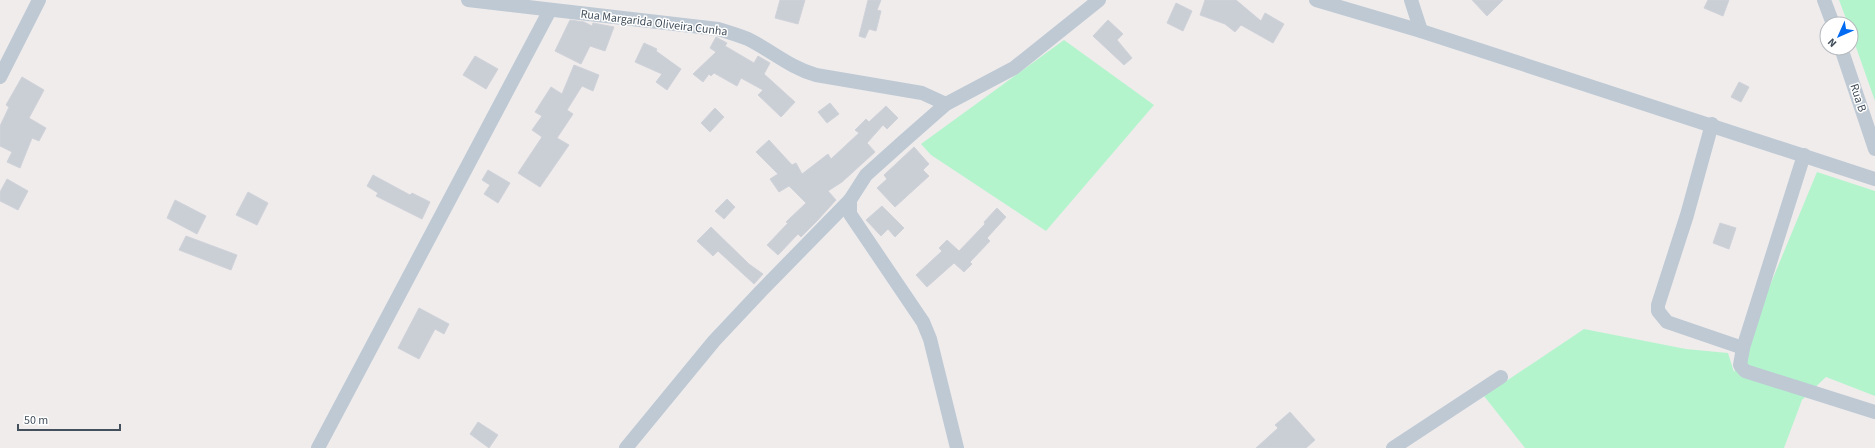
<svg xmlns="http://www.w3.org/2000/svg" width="1875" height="448" font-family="'Source Sans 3',sans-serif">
<rect width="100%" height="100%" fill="#f0ecec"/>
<g fill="#b4f4cd">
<polygon points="1839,0 1875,0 1875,101 1851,33 1851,24 1848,24"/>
<polygon points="1064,40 1154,105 1046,231 931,155 921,144"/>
<polygon points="1817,172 1875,191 1875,396 1826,377 1802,400 1784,448 1525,448 1484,396 1584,329 1686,349 1728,353 1734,372"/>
</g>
<g fill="#caced5" stroke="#cfd2d9">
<polygon points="780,0 805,0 798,24 775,18"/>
<polygon points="868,0 881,0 877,10 881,11 876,31 869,29 865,38 859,36"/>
<polygon points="1205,0 1236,0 1261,21 1265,13 1284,24 1273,43 1241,25 1235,32 1225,24 1200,15"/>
<polygon points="1472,0 1503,0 1487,16"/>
<polygon points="1708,0 1729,0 1723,16 1704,8"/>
<polygon points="1176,3 1192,11 1183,31 1167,23"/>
<polygon points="570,20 584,22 592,26 593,23 614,27 605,51 590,46 581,64 555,51"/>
<polygon points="1108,20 1123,34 1117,40 1132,58 1124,65 1093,36"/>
<polygon points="716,37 727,43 725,46 754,63 758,56 770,63 764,74 795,102 781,117 758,95 763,90 741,78 737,86 714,73 711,76 709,74 703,82 693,74 716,52 710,48"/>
<polygon points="644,43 657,49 656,51 681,69 667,90 656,82 662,74 635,62"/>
<polygon points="475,56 498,69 486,89 463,75"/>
<polygon points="574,65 599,75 593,91 582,86 567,110 573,114 557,138 569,145 540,187 518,173 542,137 532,130 542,116 535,112 551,87 562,94"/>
<polygon points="22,77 44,90 29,118 46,128 39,141 32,138 20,168 7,162 12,152 0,146 0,126 9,107 6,105"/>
<polygon points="1739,82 1749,87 1741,102 1731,97"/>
<polygon points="830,103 839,114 827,123 818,112"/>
<polygon points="886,106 898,118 887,129 883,125 867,143 875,152 842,182 828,191 836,200 817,221 801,237 798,234 778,255 767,245 788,223 786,222 806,203 789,186 779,192 770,179 778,174 756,152 769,140 792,165 796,163 802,174 828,154 831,159 859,133 855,130 866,119 869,122"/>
<polygon points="715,108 724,117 710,132 701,123"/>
<polygon points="914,147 929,164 923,170 929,176 895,207 877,188 887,179 884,175"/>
<polygon points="488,170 510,183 498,203 484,194 490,185 482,180"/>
<polygon points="373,175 410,195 412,193 430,202 422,219 376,196 378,193 367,186"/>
<polygon points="7,179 28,191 18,210 0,201 0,192"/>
<polygon points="248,192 268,203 257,225 236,215"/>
<polygon points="727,199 735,207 724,219 715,211"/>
<polygon points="175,200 206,216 197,234 167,218"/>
<polygon points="882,206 904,228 895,237 888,229 881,236 866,220"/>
<polygon points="997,208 1006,217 987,238 990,241 970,262 972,264 964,272 954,263 927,287 916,275 942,251 939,248 947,240 959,251 985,224 984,222"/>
<polygon points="1720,223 1736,228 1729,249 1713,243"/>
<polygon points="711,227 749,264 763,274 754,284 718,251 713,256 697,241"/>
<polygon points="186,236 237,255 231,270 179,250"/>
<polygon points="419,308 449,324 444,334 435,329 419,359 398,348"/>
<polygon points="1290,412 1315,440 1306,448 1256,448 1278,428 1275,425"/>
<polygon points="478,422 498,435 489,448 470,434"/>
</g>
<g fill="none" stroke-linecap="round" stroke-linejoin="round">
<g stroke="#bec9d4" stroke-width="14">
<path d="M468 0 718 29C728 32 738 35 748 39 772 51 789 67 816 75L922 93 946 104"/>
<polyline points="1316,0 1421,31 1875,179"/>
<polyline points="1411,0 1421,31"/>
<polyline points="1824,0 1833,24"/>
<polyline points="1841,48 1875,149"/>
<polyline points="0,77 39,0"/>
<polyline points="1712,124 1687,215 1658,305 1658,311 1667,322 1743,348"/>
<polyline points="1804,155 1743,348 1740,365 1745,371 1875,412"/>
<polyline points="318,448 550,10"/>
<polyline points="626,448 714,341 761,291 850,200"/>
<polyline points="957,448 930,339 923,322 850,214 850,200 866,175 905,140 946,104 1014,68 1099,0"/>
<polyline points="1393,448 1501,377"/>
</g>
</g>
<g text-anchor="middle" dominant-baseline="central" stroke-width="3" stroke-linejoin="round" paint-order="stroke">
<g font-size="12" fill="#43505c" stroke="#fff">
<text transform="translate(654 23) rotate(7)">Rua Margarida Oliveira Cunha</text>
<text transform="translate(1858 98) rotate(72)">Rua B</text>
</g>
</g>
<g transform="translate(1839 36) rotate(225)"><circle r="19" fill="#ffffff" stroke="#b4b9be"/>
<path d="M0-3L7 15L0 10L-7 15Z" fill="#036af2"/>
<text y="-6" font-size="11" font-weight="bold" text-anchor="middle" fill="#43505c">N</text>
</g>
<path d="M18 424v6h102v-6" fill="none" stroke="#43505c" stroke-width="2"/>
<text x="24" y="424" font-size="12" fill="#43505c" stroke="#ffffff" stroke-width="3" paint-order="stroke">50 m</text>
</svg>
